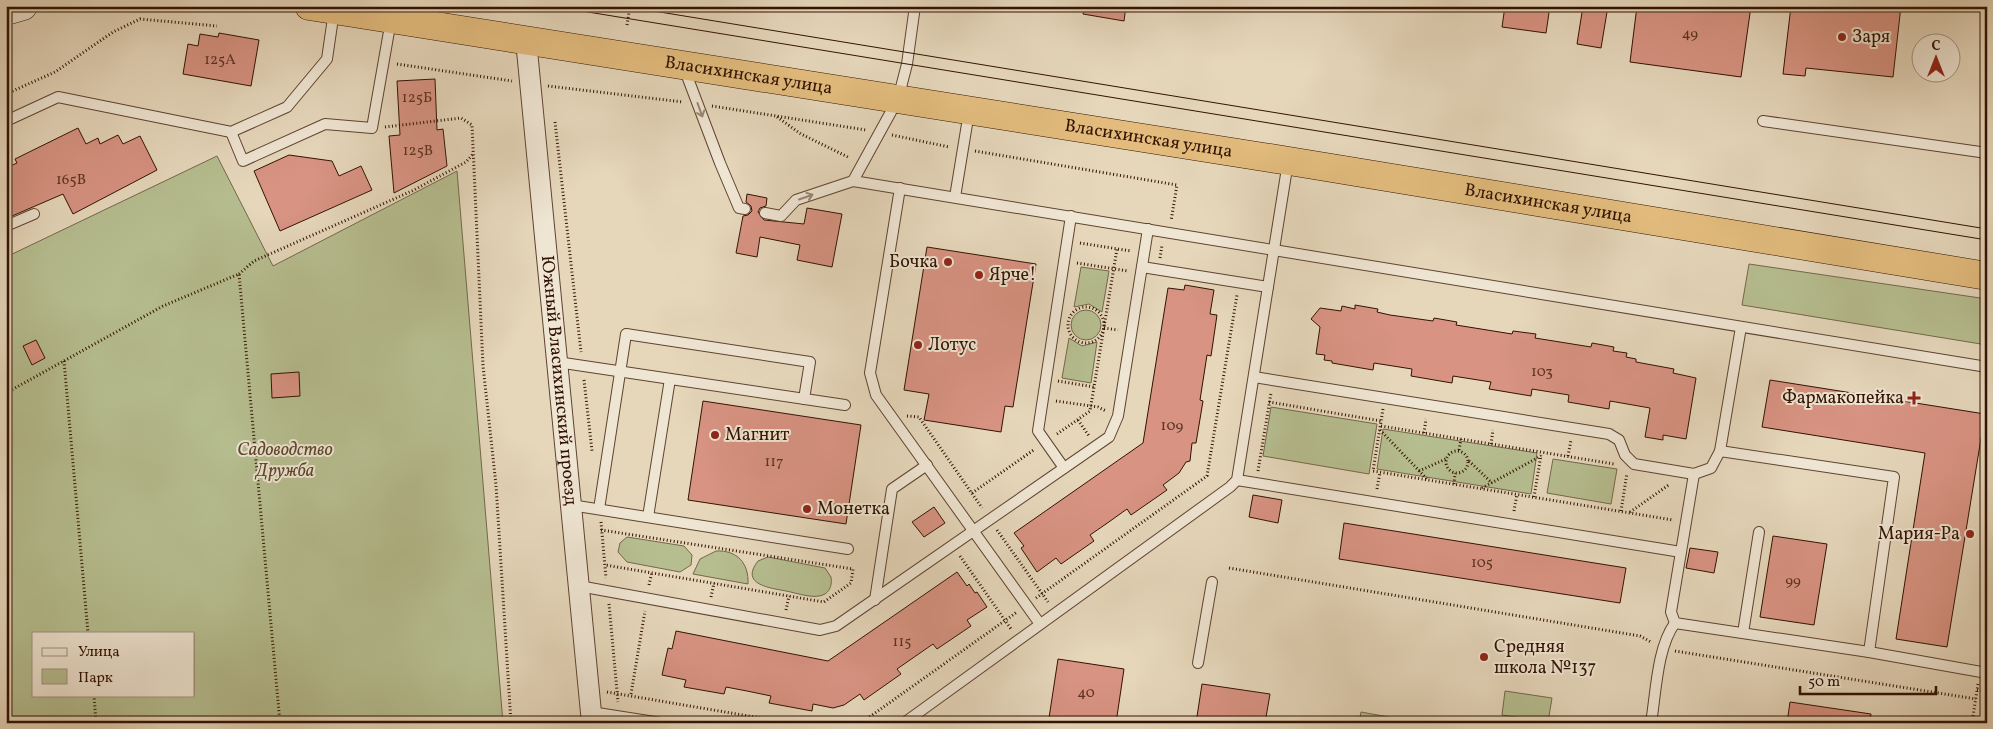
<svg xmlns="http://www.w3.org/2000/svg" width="1993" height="729" font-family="Vollkorn,serif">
<rect width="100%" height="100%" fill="#e6d7bb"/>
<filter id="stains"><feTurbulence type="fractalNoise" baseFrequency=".004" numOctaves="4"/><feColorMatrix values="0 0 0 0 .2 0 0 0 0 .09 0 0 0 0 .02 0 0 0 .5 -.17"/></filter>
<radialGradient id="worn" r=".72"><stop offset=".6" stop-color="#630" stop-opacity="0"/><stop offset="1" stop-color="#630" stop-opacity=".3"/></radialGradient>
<g fill="#b6be90" stroke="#746849" fill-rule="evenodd">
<path d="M217 156 273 266 457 171 503 723H6V257ZM34 633H194V695H34Z"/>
<polygon points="1749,264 1987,299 1987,345 1742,305"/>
<polygon points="1081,267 1109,271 1102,312 1089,304 1074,307"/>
<circle cx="1086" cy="325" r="15"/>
<polygon points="1069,338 1082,346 1097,342 1091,383 1062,378"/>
<polygon points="1271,407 1377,424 1369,474 1263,456"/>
<polygon points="1383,429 1537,453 1531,494 1377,469"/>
<polygon points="1553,459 1617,469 1611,504 1547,493"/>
<polygon points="627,537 684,546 692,555 691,565 680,572 627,562 618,552 620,543"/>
<path d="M716 551C737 550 749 563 748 584L693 574 700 559Z"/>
<path d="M768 557 825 568 831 577C832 583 831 590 825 594 815 600 797 593 786 591 771 588 739 585 758 561Z"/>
<polygon points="1505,691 1552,698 1548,722 1502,715"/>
<polygon points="1361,712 1422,723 1359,723"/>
</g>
<g fill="#d89382" stroke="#321202">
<polygon points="1084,6 1126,6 1124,21 1083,14"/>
<polygon points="1505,6 1550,6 1546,33 1502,27"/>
<polygon points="1583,6 1608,6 1601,48 1577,44"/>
<polygon points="1637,6 1751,6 1741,77 1630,62"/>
<polygon points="1791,6 1901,6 1893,77 1806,68 1805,76 1783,74"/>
<polygon points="219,33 259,40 251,86 183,74 188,44 198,46 200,34 218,37"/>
<polygon points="435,79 437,130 443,129 447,166 394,193 389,136 400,135 397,81"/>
<polygon points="78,128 86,144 98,138 100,144 118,135 123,144 140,136 157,170 73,214 63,194 12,216 6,203 6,168 17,163 15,159"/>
<polygon points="289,155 332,161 339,176 361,166 372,190 280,231 254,171"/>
<polygon points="747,194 767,198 766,206 760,208 758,212 764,220 804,224 807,208 842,214 832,267 797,260 800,245 760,237 757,257 736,253 743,216 748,215 752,211 751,206 746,202"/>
<polygon points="927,247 1036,264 1013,407 1005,406 1001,432 924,420 929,394 904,390"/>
<polygon points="1185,285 1214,290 1210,314 1217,315 1211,356 1207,355 1200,400 1203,401 1196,443 1192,443 1190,461 1186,462 1179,473 1163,485 1167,490 1131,515 1127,509 1106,524 1090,535 1094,541 1061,564 1056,558 1037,572 1021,548 1024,546 1014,533 1143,443 1168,288 1184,290"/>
<polygon points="1355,305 1378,309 1377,312 1390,315 1433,321 1434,318 1457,322 1456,325 1512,334 1513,331 1536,334 1535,338 1591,347 1592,343 1614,347 1613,351 1627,353 1626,357 1636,359 1636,362 1674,369 1673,373 1696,378 1686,439 1663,435 1663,440 1645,437 1650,408 1610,401 1609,409 1568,402 1569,395 1532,389 1531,396 1489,389 1491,382 1453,376 1452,383 1411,376 1412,369 1374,363 1373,370 1332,363 1332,361 1324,360 1325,355 1316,354 1320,327 1311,319 1320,308 1341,311 1342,306 1355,309"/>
<polygon points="36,340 45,358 32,365 23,346"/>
<polygon points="299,372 300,396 272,398 271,374"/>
<polygon points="1770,380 1985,414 1947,647 1896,639 1925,453 1762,427"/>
<polygon points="703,401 861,425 846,524 688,500"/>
<polygon points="1253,495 1282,500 1278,523 1249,517"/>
<polygon points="934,507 945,523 924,537 912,522"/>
<polygon points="1344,523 1626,568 1620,603 1339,559"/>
<polygon points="1773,536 1827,544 1814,625 1760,617"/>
<polygon points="1690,548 1718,552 1714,573 1686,568"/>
<polygon points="957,572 967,586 969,584 975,593 977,592 987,607 967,620 971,626 937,649 933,644 897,669 901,674 864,700 860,694 844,705 833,708 813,704 812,711 769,703 771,696 747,691 726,687 724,694 684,687 686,680 662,675 668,648 672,649 676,631 828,661"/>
<polygon points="1058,659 1124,669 1116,723 1082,723 1049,718"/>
<polygon points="1202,684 1270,694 1265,723 1196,723"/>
<polygon points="1790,702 1871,714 1870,723 1787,723"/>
</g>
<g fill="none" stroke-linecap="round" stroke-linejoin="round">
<defs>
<g id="service">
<polyline points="684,68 720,163 739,208 745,209"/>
<polyline points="6,121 58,97 231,132 287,107 327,59 334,11"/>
<polyline points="1763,121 1987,153"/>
<polyline points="231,132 243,161 325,124 372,128 391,20"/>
<polyline points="853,181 1987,367"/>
<polyline points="900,188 870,373 876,395 1040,624"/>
<polyline points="955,197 969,112"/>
<polyline points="765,213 781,216 796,200 853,181 898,99 907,64 915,6"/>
<polyline points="6,226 34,214"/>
<polyline points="1142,267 1268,287"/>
<polyline points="557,362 845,405"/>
<polyline points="1254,377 1609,434 1619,440 1625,455 1634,464 1694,474 1711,468 1720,451 1741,327"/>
<polyline points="1720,451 1894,477 1869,652"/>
<polyline points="1064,468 1038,431 1071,216"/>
<polyline points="1694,474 1671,612 1675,623 1869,652 1987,673"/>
<polyline points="1237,480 1681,552"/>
<polyline points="571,505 848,549"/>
<polyline points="599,509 626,334 810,362 804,399"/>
<polyline points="648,517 670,379"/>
<polyline points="579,586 820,630 836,626 1109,437 1118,416 1148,229"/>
<polyline points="875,600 892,489 927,465"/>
<polyline points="1743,633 1759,532"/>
<polyline points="1198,663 1212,582"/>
<polyline points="591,712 661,723"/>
<polyline points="904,723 1230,487 1237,480 1288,162"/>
<path d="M1651 723C1656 693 1657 647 1675 623"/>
</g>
<g id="minor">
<path id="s1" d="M526 40 592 723"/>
</g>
<polyline id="secondary" points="6,11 23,6"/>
<g id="trunk">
<path id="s2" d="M309 6 1289 161 1987 276"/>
</g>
</defs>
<use href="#service" stroke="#5f4330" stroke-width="12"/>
<use href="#minor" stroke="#5f4330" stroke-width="22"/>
<use href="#secondary" stroke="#321202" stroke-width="29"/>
<use href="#trunk" stroke="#321202" stroke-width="29"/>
<g stroke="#321202" stroke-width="3" stroke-dasharray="1 2.5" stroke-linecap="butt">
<polyline points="627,25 630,6"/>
<polyline points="397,64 512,81"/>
<polyline points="6,79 12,92"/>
<polyline points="548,86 683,102"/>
<polyline points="6,94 55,72 113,32 140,19 217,26"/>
<polyline points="712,106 866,130"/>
<polyline points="777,117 801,134 850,158"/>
<polyline points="555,122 581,352"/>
<polyline points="385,127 461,118 472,125 483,366 496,485 511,723"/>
<polyline points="892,135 949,147"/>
<polyline points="975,151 1177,185 1171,221"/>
<polyline points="1080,243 1131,251"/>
<polyline points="1160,258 1162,245"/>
<polyline points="1077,263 1128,271"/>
<polyline points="239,274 254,261 412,191 466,162 473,154"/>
<circle cx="1086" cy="325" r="18"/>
<polyline points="1104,328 1118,330"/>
<polyline points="64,361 88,633"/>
<polyline points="584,380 592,451"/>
<polyline points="1058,381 1094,387"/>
<polyline points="6,393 163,306 239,274 280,723"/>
<polyline points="1056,401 1098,407 1106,411"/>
<polyline points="1269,402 1381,421"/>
<polyline points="1383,409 1373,471 1673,520"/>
<polyline points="907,416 919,417 982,508"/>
<polyline points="1078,420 1089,436"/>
<polyline points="1381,426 1614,464"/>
<polyline points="1380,430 1428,480"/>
<polyline points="1424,433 1426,419"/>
<polyline points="1057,434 1090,411 1117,249"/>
<polyline points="1491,444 1493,430"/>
<polyline points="1459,450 1461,439"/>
<circle cx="1457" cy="462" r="11"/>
<polyline points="1568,456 1571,440"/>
<polyline points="1469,461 1492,483"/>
<polyline points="1258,471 1271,393"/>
<polyline points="1419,471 1446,459"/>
<polyline points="1454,484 1455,473"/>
<polyline points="1482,488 1541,456"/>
<polyline points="1377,489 1380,472"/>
<polyline points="972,493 1035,449"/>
<polyline points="1534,497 1541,455"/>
<polyline points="1514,511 1517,494"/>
<polyline points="1621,511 1627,473"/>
<polyline points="1630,512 1670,484"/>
<polyline points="601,522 606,578"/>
<polyline points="601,530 853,569 851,583 824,602 605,565"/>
<polyline points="997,530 1048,602"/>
<polyline points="960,556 1011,629"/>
<polyline points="1229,568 1640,636 1651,642"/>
<polyline points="649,585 652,572"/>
<polyline points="711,597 714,583"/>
<polyline points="1036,598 1207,476 1237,295"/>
<polyline points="609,604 618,702"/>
<polyline points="786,610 789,596"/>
<polyline points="1675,651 1976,699"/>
<polyline points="1983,658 1987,636"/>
<polyline points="1977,690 1987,691"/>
<polyline points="607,692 790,723"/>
<polyline points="631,694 645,611"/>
<polyline points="94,695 96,723"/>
<polyline points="861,723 1017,612"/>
<polyline points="1972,723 1978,684"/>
</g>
<use href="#service" stroke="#efe5d3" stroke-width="10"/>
<use href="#minor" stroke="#efe5d3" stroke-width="20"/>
<use href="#secondary" stroke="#efe5d3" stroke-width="28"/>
<use href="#trunk" stroke="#e3bc7e" stroke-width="28"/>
<g stroke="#321202" stroke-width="1">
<polyline points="551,6 1987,240"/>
<polyline points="623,6 1987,229"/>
</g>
</g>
<defs><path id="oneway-shaft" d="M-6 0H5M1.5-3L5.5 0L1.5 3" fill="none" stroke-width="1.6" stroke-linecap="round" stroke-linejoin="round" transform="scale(1.25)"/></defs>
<g stroke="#9a8675">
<use href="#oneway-shaft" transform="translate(700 110) rotate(70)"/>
<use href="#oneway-shaft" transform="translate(806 197) rotate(-19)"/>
</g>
<g fill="#8f2418" stroke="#efe5d3" stroke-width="2">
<circle cx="1842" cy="37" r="5"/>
<circle cx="948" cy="262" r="5"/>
<circle cx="979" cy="275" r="5"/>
<circle cx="918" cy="345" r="5"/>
<path d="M1911.5 390.5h5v5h5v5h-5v5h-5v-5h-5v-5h5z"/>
<circle cx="715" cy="435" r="5"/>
<circle cx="807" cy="509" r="5"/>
<circle cx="1970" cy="534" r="5"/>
<circle cx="1484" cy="657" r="5"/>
</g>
<g text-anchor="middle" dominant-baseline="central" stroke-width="4" stroke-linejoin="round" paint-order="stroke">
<g font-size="15" fill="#5c3222">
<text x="1690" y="34">49</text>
<text x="220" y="60">125А</text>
<text x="417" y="98">125Б</text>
<text x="418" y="151">125В</text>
<text x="71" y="180">165В</text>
<text x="1542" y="372">103</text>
<text x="1172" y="426">109</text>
<text x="774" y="462">117</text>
<text x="1482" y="563">105</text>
<text x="1793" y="581">99</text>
<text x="902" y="642">115</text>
<text x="1086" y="693">40</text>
</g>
<g font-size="18" fill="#321202" stroke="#efe5d3" text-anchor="start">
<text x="1852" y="37">Заря</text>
<text x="938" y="262" text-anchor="end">Бочка</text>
<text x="989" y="275">Ярче!</text>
<text x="928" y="345">Лотус</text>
<text x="1904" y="398" text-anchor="end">Фармакопейка</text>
<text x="725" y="435">Магнит</text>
<text x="817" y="509">Монетка</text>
<text x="1960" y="534" text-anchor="end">Мария-Ра</text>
<text x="1494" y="647">Средняя<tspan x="1494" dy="21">школа №137</tspan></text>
</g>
<g font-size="18" fill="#321202" stroke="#efe5d3">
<text stroke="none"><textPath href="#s2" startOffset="445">Власихинская улица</textPath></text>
<text stroke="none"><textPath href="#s2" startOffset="850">Власихинская улица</textPath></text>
<text stroke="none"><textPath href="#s2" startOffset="1255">Власихинская улица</textPath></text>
<text stroke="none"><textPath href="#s1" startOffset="342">Южный Власихинский проезд</textPath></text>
</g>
<g font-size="18" font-style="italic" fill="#5a462d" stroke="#efe5d3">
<text x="285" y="450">Садоводство<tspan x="285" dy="21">Дружба</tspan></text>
</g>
</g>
<rect width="1993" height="729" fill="none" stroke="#e6d7bb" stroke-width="25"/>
<rect x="8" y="8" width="1978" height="714" fill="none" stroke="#321202" stroke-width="2.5"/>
<rect x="12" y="12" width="1968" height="704" fill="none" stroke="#321202"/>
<rect x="32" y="632" width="162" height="65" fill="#efe5d3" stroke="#a3917f"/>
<rect x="42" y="648" width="25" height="8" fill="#efe5d3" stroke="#a3917f"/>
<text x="78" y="656" font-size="15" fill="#321202">Улица</text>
<rect x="42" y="669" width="25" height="15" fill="#b6be90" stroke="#a3917f"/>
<text x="78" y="682" font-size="15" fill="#321202">Парк</text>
<g transform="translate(1936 58)"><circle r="24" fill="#efe5d3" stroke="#a3917f"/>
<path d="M0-4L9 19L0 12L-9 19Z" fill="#8f2418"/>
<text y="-8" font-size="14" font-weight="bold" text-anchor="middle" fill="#321202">С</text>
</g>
<path d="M1800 686v8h136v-8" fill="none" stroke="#321202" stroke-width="2.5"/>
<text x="1808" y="686" font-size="15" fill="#321202" stroke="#efe5d3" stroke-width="4" paint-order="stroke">50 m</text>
<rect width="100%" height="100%" filter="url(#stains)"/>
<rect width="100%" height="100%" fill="url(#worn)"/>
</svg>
